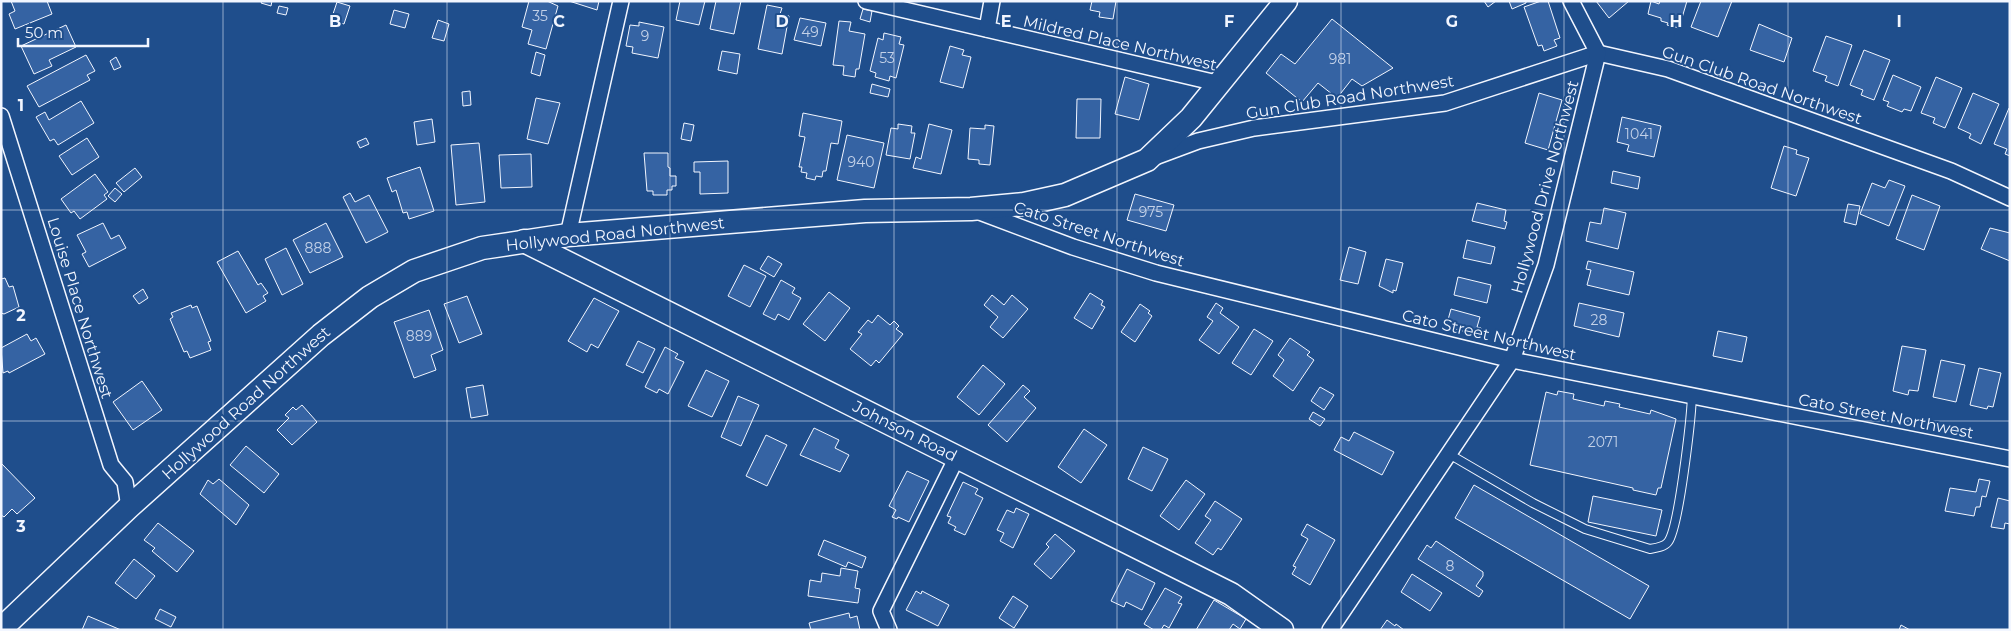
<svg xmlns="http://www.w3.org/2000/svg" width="2011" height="631" font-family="Montserrat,sans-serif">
<rect width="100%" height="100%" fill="#1f4e8c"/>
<g fill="#3563a3" stroke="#f2f6ff">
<polygon points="11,1 47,1 52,14 15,29 9,14 15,11"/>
<polygon points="262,1 272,1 271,6 261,3"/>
<polygon points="529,1 547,1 558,6 546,49 528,44 532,30 522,27"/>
<polygon points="569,1 599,1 597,10"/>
<polygon points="680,1 705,1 699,25 676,20"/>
<polygon points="716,1 741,1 734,34 710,29"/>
<polygon points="1092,1 1116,1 1113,19 1099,17 1100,12 1090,10"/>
<polygon points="1484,1 1496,1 1488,7"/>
<polygon points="1509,1 1526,1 1526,3 1512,9"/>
<polygon points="1541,1 1548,1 1560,38 1554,40 1557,46 1544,51 1542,45 1538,46 1524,7"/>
<polygon points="1596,1 1629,1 1609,18"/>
<polygon points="1651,1 1659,4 1660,1 1687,1 1679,28 1667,25 1668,23 1661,21 1661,18 1648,14"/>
<polygon points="1701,1 1732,1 1718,37 1691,27"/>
<polygon points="337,2 350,6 344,24 331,20"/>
<polygon points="767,5 782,8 780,14 789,16 782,54 758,49"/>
<polygon points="279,6 288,8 286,15 277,13"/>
<polygon points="863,9 872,11 870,22 860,19"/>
<polygon points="394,10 409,14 405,28 390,24"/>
<polygon points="800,18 826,23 821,46 794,40"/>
<polygon points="1332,19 1393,68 1362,86 1352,79 1337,98 1318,83 1302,102 1266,73 1281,54 1295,64"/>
<polygon points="438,20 449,24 444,41 432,38"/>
<polygon points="839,21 851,22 849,31 865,34 859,69 856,69 855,77 843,75 844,66 833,65"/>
<polygon points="639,22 664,27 658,58 632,53 633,47 626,46 630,25 639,26"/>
<polygon points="1759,24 1792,38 1784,62 1750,50"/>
<polygon points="66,25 76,47 49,60 52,66 34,74 21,46"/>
<polygon points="884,33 901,37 899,44 904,45 896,78 890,76 889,81 875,77 876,73 870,71 878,38 883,40"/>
<polygon points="1826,36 1852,45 1838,86 1825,81 1827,76 1813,71"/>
<polygon points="950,46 964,50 962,55 971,57 963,88 940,82"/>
<polygon points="1864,50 1890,60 1874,100 1861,95 1863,90 1850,85"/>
<polygon points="722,51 740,54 737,74 718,70"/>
<polygon points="536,52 545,55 540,76 531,73"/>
<polygon points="86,55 95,71 87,75 90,80 39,107 27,86"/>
<polygon points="116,57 121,67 114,70 110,61"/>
<polygon points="1893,75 1921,87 1911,111 1904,109 1902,112 1887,106 1889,102 1883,100"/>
<polygon points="1125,77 1149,84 1139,120 1115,114"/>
<polygon points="1936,77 1962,88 1945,128 1933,123 1935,118 1921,113"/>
<polygon points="872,84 890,89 888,97 870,93"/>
<polygon points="470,91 471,105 463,106 462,92"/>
<polygon points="1539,93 1562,100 1548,150 1525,143"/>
<polygon points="1973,93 1999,104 1981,144 1969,138 1971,134 1958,128"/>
<polygon points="536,98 560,103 548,144 527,139"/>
<polygon points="1077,99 1101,99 1100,138 1076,138"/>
<polygon points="81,101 94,123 58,145 54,139 50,141 36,117 45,112 49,120"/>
<polygon points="2009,108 2010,109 2010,156 2005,154 2007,149 1994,144"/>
<polygon points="803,113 842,121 838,144 831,143 826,171 823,171 822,177 816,176 815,180 806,178 807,173 801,172 802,167 799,167 805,137 799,136"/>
<polygon points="1622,117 1661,126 1654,157 1627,151 1629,145 1617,142"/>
<polygon points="432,119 435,142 417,145 414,122"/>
<polygon points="684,123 694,125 691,141 681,139"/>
<polygon points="898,124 912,126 911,133 915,133 910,159 886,155 891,128 898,129"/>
<polygon points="929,124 952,130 941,174 913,168 916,157 921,159"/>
<polygon points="985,125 994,126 990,165 979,164 979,160 968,159 970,128 985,129"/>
<polygon points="847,135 884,143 874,188 837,180"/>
<polygon points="87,138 99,157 72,175 59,156"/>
<polygon points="366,138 369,144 360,148 357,142"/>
<polygon points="479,143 485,202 456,205 451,145"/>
<polygon points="1784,146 1797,150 1796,154 1809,158 1796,196 1771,188"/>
<polygon points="644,153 668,153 668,167 670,168 670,176 676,176 676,186 672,186 672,190 667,190 667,195 653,195 653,191 647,191"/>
<polygon points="531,154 532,187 501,188 499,155"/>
<polygon points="728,161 728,193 700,194 700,172 694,172 694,162"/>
<polygon points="420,167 434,211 409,219 407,212 403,213 396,190 392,192 387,178"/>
<polygon points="135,168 142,177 124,192 116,183"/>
<polygon points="1613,171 1640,177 1638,189 1611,183"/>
<polygon points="95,174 108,192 104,195 107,199 80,219 74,211 71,213 61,199"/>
<polygon points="1889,180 1905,186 1889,226 1860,214 1872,183 1885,188"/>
<polygon points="115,188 122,194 115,202 108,196"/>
<polygon points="350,193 355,202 369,195 388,232 366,243 343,197"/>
<polygon points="1135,194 1174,205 1166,231 1127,220"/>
<polygon points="1912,195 1940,206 1924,250 1896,239"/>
<polygon points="1477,203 1506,210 1504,221 1507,222 1505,229 1472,221"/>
<polygon points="1848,204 1860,206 1856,225 1844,222"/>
<polygon points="1604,208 1626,213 1618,249 1586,241 1590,222 1601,224"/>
<polygon points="103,223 111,239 119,235 126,248 89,267 82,254 86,252 77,235"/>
<polygon points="326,223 343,257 310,273 293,240"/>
<polygon points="1990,228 2010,233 2010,261 1981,249"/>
<polygon points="1467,240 1495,247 1491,264 1463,258"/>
<polygon points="1349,247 1366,252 1358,284 1340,280"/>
<polygon points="286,248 303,284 282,295 265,259"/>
<polygon points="238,251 258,285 261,283 268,293 263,296 266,301 246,313 217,262"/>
<polygon points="768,256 782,264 774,277 760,269"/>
<polygon points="1386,259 1403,263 1396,291 1393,290 1393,293 1379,286"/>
<polygon points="1588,261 1634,272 1629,295 1587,285 1591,270 1586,269"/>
<polygon points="744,265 766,276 750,307 728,296"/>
<polygon points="1458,277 1491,285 1487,303 1454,295"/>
<polygon points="5,278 9,287 13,286 19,307 4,314 1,313 1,279"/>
<polygon points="781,280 795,288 792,293 801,298 789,320 778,314 775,320 763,314"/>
<polygon points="143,289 148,298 139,304 133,296"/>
<polygon points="829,292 850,308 825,341 803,324"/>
<polygon points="1090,293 1103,301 1101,305 1105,307 1092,329 1074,318"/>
<polygon points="992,295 1004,305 1012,295 1028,309 1003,338 990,327 998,317 984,305"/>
<polygon points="467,296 482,334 459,343 444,304"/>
<polygon points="594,298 619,311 598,348 591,344 587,352 568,341"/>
<polygon points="1216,303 1223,308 1220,313 1239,327 1219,354 1199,340 1213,321 1207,317"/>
<polygon points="1579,303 1624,313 1619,337 1574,326"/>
<polygon points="1140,304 1150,311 1148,313 1152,316 1135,342 1121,332"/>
<polygon points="191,305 192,308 197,306 211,341 208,342 211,350 190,358 187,351 184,352 170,319 173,317 171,313"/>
<polygon points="1451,309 1480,317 1477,327 1481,328 1479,335 1446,327"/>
<polygon points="429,310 443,350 431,355 436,370 414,378 394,322"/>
<polygon points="878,315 890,325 894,321 899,326 896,329 903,334 879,363 876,360 871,366 850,349 862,334 858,332 868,320 872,323"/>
<polygon points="1254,329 1273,341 1251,375 1232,363"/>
<polygon points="1718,331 1747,337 1742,362 1713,356"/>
<polygon points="27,334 31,341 36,338 45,354 9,373 8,371 3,373 1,348"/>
<polygon points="1290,338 1310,352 1307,355 1314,360 1293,391 1273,376 1284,360 1278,355"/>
<polygon points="638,341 655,349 643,373 626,365"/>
<polygon points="1902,346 1926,350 1918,391 1909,390 1908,395 1893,391"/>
<polygon points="665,347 678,354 675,358 684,362 668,394 659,389 657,393 645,387"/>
<polygon points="1941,360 1965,365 1956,402 1933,397"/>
<polygon points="983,365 1005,384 979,415 957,397"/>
<polygon points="1979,368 2001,373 1993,407 1988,406 1987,409 1970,405"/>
<polygon points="706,370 729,381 712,417 688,406"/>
<polygon points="142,381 162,410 133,430 113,402"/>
<polygon points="483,385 488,415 471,418 466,388"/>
<polygon points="1023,385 1030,391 1024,397 1036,408 1007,442 988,425"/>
<polygon points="1320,387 1334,395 1324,410 1311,401"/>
<polygon points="1558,391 1574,394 1573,399 1604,406 1605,401 1620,404 1619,407 1650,414 1651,410 1676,419 1661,488 1658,488 1656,495 1633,490 1633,488 1530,465 1546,392 1557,395"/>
<polygon points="738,396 759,405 741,446 721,437"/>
<polygon points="302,405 317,422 292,445 277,430 289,418 285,415 293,407 296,410"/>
<polygon points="1313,412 1325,419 1320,426 1309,419"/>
<polygon points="814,428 839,440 835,448 849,455 840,472 800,455"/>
<polygon points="1084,429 1107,445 1081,483 1058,467"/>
<polygon points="1354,432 1394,452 1382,475 1334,450 1341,437 1349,441"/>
<polygon points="766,435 787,445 767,486 746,476"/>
<polygon points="246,446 279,474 264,493 230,465"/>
<polygon points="1143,447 1168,459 1152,491 1128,479"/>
<polygon points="1,463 35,498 17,514 12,509 4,517 1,515"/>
<polygon points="907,471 929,481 909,522 898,517 897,519 892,517 896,510 889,506"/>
<polygon points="219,479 249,505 236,525 200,494 208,480 213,484"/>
<polygon points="1979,479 1990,481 1986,497 1982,496 1980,507 1976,507 1974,516 1945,511 1950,488 1976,492"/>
<polygon points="1186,480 1205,494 1179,530 1160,516"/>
<polygon points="963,482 978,489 975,494 983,498 965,535 954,530 956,527 948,523 951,517 947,516"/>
<polygon points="1474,485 1649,586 1630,619 1455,518"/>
<polygon points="1593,496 1662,510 1656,536 1588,522"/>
<polygon points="1998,498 2010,501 2010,524 2005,523 2004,529 1991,527"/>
<polygon points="1215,501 1242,519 1221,550 1218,548 1213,555 1195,543 1211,520 1205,516"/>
<polygon points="1016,508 1029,514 1013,548 1000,541 1004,533 997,530 1007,510 1014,513"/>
<polygon points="158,523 194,551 177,572 152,551 155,548 144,540"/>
<polygon points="1307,524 1335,540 1310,585 1292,574 1296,567 1293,566 1308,539 1301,535"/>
<polygon points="1055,534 1075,551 1051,579 1034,564 1049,547 1046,544"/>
<polygon points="824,540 866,557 862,568 848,562 846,567 818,555"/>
<polygon points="1436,541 1483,572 1483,576 1476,586 1483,591 1479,597 1418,559 1427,545 1431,548"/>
<polygon points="134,559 155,576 136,599 115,583"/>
<polygon points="841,568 858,571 855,588 860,589 858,603 808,596 810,580 821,582 822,573 840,576"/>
<polygon points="1127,569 1155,583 1142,610 1126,602 1124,607 1111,601"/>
<polygon points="1412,574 1442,593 1430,611 1401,592"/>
<polygon points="1165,588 1182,597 1178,603 1182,604 1169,628 1164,625 1161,630 1154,630 1144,624"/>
<polygon points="916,591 921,594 922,591 949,605 938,626 906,610"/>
<polygon points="1013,596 1028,606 1014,628 999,618"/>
<polygon points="1214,600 1246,619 1240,629 1233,624 1229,630 1196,630"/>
<polygon points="160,609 176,617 171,627 155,619"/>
<polygon points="849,613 850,618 857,616 860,630 811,630 809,623"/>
<polygon points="88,616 121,630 82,630"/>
<polygon points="1387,620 1395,626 1396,624 1404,630 1380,630"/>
<polygon points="1901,625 1910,630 1899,630"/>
</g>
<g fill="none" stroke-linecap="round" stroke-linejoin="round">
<defs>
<path id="lane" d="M1449 454 1533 503 1585 529 1650 549C1656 548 1664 547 1668 542 1679 528 1691 419 1692 396"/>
<g id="street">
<polyline points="866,1 1221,84"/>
<polyline points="987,29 992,1"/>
<polyline points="1,116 111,465 125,482 129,507"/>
<polyline points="1155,157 1198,141 1254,128 1445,103 1598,53 1668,69 1951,171 2010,198"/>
<polyline points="977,211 1073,247 1156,273 1512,360 2010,459"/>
<polyline points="568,235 621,1"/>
<polyline points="889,630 881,611 957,457"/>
<polyline points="1330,630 1512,360 1546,265 1598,53 1571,1"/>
</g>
<g id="secondary">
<polyline points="524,241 1231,594 1282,630"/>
<polyline points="1,629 129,507 321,335 370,297 414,271 482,248 568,235 865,211 971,209 1024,204 1065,195 1147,160 1191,118 1286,1"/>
</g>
</defs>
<use href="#lane" stroke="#f2f6ff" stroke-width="10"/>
<use href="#street" stroke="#f2f6ff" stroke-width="18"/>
<use href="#secondary" stroke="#f2f6ff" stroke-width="25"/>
<use href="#lane" stroke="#1f4e8c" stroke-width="8"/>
<use href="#street" stroke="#1f4e8c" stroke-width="15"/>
<use href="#secondary" stroke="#1f4e8c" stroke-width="22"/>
</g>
<path fill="none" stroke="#f2f6ff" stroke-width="1" stroke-opacity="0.55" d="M223 1V630M447 1V630M670 1V630M894 1V630M1117 1V630M1341 1V630M1564 1V630M1788 1V630M1 210H2010M1 421H2010"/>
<g text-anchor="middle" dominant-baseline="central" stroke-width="4" stroke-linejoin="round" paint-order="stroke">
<g font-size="14" fill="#c3d1e8">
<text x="540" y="16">35</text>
<text x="810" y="32">49</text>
<text x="645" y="36">9</text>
<text x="887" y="58">53</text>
<text x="1340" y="59">981</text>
<text x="1639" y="134">1041</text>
<text x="861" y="162">940</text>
<text x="1151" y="212">975</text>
<text x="318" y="248">888</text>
<text x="1599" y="320">28</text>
<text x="419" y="336">889</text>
<text x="1603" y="442">2071</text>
<text x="1450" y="566">8</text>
</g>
<g font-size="16" fill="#f2f6ff" stroke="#1f4e8c">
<text transform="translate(1120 43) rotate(13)">Mildred Place Northwest</text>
<text transform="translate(1762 85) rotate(19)">Gun Club Road Northwest</text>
<text transform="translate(1350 97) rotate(-9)">Gun Club Road Northwest</text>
<text transform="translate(1545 187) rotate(-75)">Hollywood Drive Northwest</text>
<text transform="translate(615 234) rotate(-6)">Hollywood Road Northwest</text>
<text transform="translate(1099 234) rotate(18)">Cato Street Northwest</text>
<text transform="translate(80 308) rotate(73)">Louise Place Northwest</text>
<text transform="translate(1489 335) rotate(13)">Cato Street Northwest</text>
<text transform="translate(246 403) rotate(-42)">Hollywood Road Northwest</text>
<text transform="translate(1886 416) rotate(11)">Cato Street Northwest</text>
<text transform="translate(905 431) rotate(27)">Johnson Road</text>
</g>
</g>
<g font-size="16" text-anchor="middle" font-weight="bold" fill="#f2f6ff" stroke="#1f4e8c" stroke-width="4" stroke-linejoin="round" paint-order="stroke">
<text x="335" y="27">B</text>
<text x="559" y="27">C</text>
<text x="782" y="27">D</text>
<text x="1006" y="27">E</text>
<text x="1229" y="27">F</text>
<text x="1452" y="27">G</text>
<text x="1676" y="27">H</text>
<text x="1899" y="27">I</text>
<text x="21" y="111">1</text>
<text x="21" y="321">2</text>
<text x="21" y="532">3</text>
</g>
<rect width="2011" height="631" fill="none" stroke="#f2f6ff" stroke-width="5"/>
<path d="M18 38v8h130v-8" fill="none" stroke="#f2f6ff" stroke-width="2.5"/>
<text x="25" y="38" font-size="15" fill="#f2f6ff" stroke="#1f4e8c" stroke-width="4" paint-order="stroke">50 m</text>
</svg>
